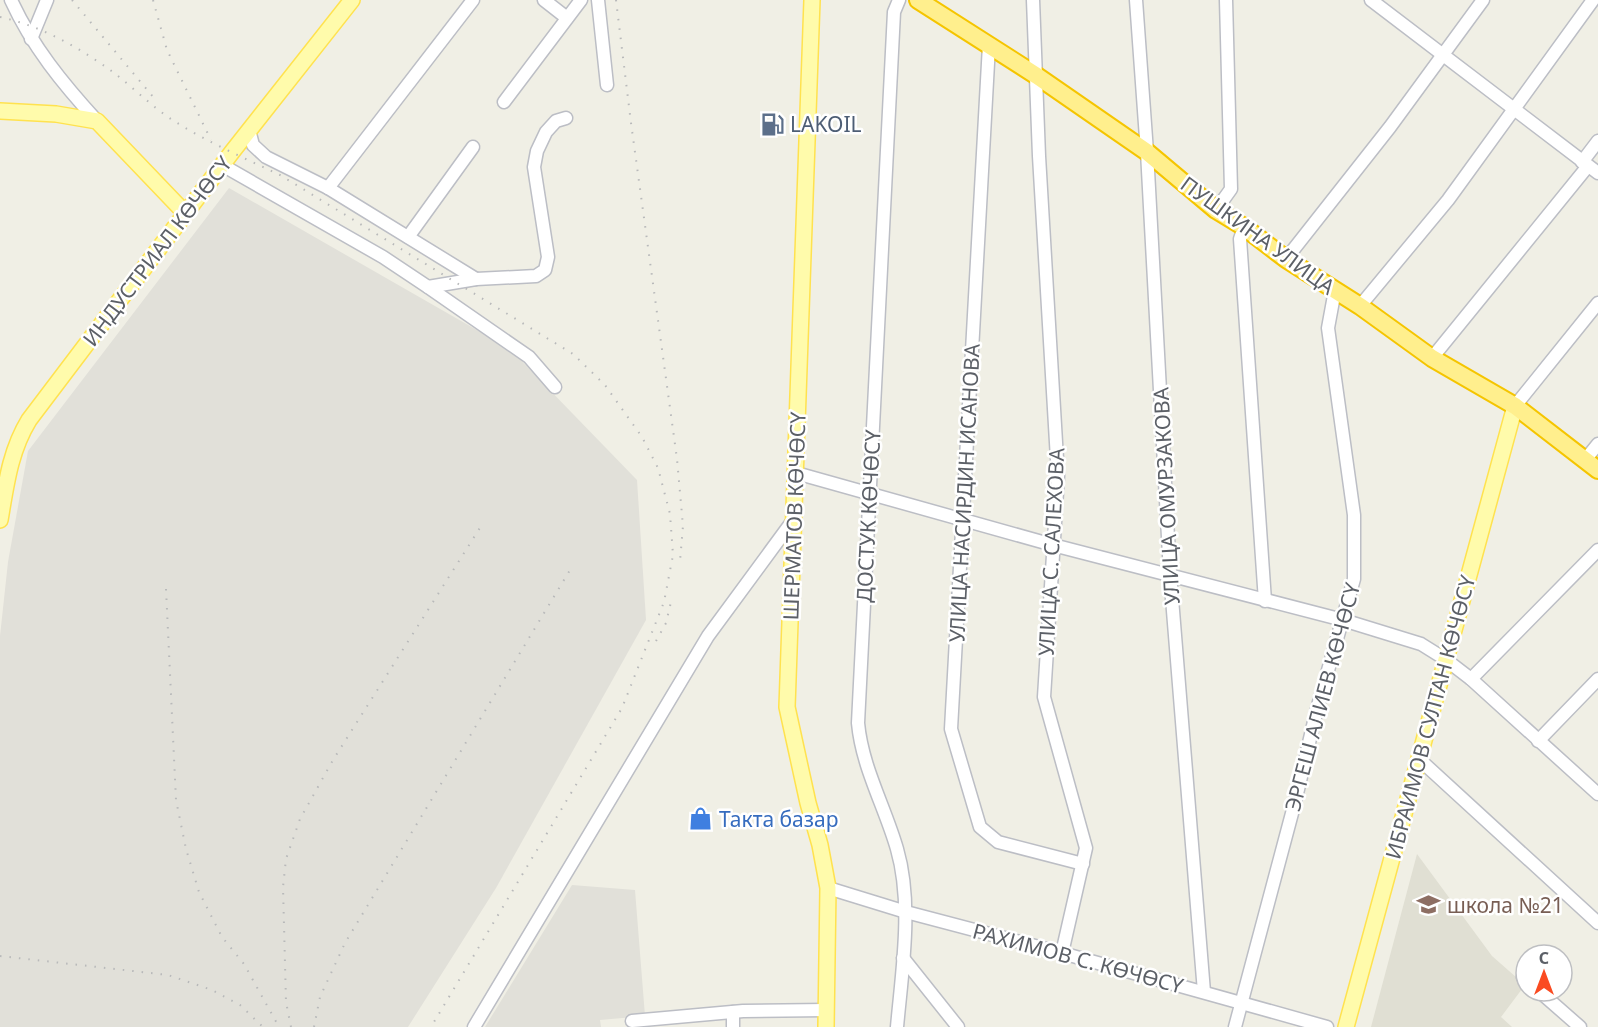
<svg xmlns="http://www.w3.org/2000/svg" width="1598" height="1027" font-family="'Noto Sans',sans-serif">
<rect width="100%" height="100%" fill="#f0efe5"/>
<g fill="#e1e0d9">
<polygon points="229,188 510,349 637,480 646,620 496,888 408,1027 0,1027 0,636 8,562 28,451"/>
<polygon points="572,885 635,890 645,1016 600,1020 601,1027 485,1027"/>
</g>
<polygon fill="#e0dfd3" points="1417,854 1492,956 1525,985 1501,1017 1512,1027 1371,1027"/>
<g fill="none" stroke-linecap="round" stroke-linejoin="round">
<defs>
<g id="minor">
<path d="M11 0C32 46 63 84 97 121"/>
<polyline points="544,0 567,18"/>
<polyline points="598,0 607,85"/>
<polyline points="1033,0 1039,156 1058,476 1044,697 1086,848 1062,953"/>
<polyline points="1136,0 1147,152 1170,574 1204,992"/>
<polyline points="1371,0 1598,173"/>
<polyline points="31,39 47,0"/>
<polyline points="989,45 951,729 980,827 998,842 1083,864"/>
<polyline points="504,102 581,0"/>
<polyline points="249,130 253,145 266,157 328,188 476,279"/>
<polyline points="1582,162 1598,141"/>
<polyline points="222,165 383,257 428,287 529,357 555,387"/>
<polyline points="328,188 473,0"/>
<polyline points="1216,210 1231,189 1226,0"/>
<polyline points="1244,227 1240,239 1265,601"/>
<polyline points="408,237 473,147"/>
<polyline points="1286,259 1390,127 1483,0"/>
<polyline points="428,287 476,279 536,276 545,270 548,257 534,167 537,151 546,132 556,121 566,118"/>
<polyline points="1360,306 1448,200 1593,0"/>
<polyline points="1432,358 1588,166"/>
<polyline points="1515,406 1598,303"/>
<polyline points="1585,460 1598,444"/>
<polyline points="796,473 1053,545 1343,620 1421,644 1445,659 1471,679 1598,794"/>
<polyline points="1471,679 1598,550"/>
<polyline points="1538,741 1598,679"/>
<polyline points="1419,759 1598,923"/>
<polyline points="828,888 906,912 1062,953 1327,1027"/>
<polyline points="903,958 958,1027"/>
<polyline points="1523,977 1526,979"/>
<polyline points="1539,991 1580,1027"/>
<polyline points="733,1012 733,1027"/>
<polyline points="632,1021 743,1011 827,1010"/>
<polyline points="474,1027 708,636 794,519"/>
<path d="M897 1027C902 971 913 904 897 849 885 807 862 767 858 723L894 12 899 0"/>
<polyline points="1235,1027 1295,802 1317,709 1354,579 1354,515 1328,328 1335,290"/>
</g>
<g id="major">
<polyline points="812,0 787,707 808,803 820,845 828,888 826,1027"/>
<polyline points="0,111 56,114 97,121 185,213"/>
<path d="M0 520C6 485 10 451 29 420L232 152 352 0"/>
<polyline points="1346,1027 1515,406"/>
</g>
<polyline id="highway" points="918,0 1037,76 1147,152 1216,210 1244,227 1286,259 1360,306 1432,358 1515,406 1598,470"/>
</defs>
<use href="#minor" stroke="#bcbec5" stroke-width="15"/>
<use href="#major" stroke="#ffe24f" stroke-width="18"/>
<use href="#highway" stroke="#f5c500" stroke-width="20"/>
<use href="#minor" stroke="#fff" stroke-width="12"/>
<use href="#major" stroke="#fffbab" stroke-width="15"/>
<use href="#highway" stroke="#ffef8d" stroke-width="16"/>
<g stroke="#b8b9ba" stroke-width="2" stroke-dasharray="1.5 8" stroke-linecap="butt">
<polyline points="72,0 154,98"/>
<polyline points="153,0 167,50 211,140"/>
<polyline points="616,0 631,123 677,459 683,526 680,561"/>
<path d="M0 17C37 25 71 43 103 65 127 81 147 103 171 119 205 141 244 158 280 175L573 354 605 385 642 437 658 468 670 514 673 555 664 602 622 708 431 1027"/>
<polyline points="166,589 176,800 186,849 199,892 222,937 244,964 279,1027"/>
<polyline points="656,641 666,623 671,602"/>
<polyline points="0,956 168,975 212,990 240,1005 263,1027"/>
<polyline points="291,1027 286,1002 283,887 286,859 300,819 333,760 483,523"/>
<polyline points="314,1027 320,997 345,943 570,570"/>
</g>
</g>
<defs>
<symbol id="fuel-bare" viewBox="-9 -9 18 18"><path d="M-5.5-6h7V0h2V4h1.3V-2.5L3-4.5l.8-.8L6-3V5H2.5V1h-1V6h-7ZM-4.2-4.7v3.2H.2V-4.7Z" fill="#5c6f8a" stroke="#fff" stroke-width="2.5" paint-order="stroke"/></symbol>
<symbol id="shop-bare" viewBox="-9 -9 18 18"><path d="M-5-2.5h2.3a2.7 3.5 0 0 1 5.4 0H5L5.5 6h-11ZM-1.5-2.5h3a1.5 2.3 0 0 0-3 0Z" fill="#3f7fe0" stroke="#fff" stroke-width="2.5" paint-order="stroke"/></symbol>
<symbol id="school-bare" viewBox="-9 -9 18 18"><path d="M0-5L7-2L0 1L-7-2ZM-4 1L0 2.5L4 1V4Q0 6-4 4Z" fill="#8d6e63" stroke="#fff" stroke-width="2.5" paint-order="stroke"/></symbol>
</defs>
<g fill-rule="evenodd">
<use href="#fuel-bare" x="756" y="108" width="33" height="33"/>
<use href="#shop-bare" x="684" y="802" width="33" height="33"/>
<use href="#school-bare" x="1412" y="888" width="33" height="33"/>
</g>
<g text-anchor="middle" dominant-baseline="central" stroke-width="5" stroke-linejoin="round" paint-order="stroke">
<g font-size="21" fill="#4e5e75" stroke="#fff" text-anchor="start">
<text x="790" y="124">LAKOIL</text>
</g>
<g font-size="21" fill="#5c6067" stroke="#fff">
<text transform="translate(1258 235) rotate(36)">ПУШКИНА УЛИЦА</text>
<text transform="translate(157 251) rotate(-53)">ИНДУСТРИАЛ КӨЧӨСҮ</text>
<text transform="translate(964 493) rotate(-87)">УЛИЦА НАСИРДИН ИСАНОВА</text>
<text transform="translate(1166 496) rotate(-93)">УЛИЦА ОМУРЗАКОВА</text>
<text transform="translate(794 516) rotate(-88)">ШЕРМАТОВ КӨЧӨСҮ</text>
<text transform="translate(868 516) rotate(-87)">ДОСТУК КӨЧӨСҮ</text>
<text transform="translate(1051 552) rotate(-87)">УЛИЦА С. САЛЕХОВА</text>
<text transform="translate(1322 697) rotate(-75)">ЭРГЕШ АЛИЕВ КӨЧӨСҮ</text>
<text transform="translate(1430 717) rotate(-75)">ИБРАИМОВ СУЛТАН КӨЧӨСҮ</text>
<text transform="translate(1078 958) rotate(15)">РАХИМОВ С. КӨЧӨСҮ</text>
</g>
<g font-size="21" fill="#366cbe" stroke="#fff" text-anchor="start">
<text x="719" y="819">Такта базар</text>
</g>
<g font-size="21" fill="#785e54" stroke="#fff" text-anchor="start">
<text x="1447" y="905">школа №21</text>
</g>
</g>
<g transform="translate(1544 973)"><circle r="28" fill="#ffffff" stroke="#bebfc2" stroke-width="1.5"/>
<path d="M0-4.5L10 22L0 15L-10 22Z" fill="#fa4b21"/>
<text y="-9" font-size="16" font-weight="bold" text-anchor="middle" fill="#5c6067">С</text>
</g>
</svg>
